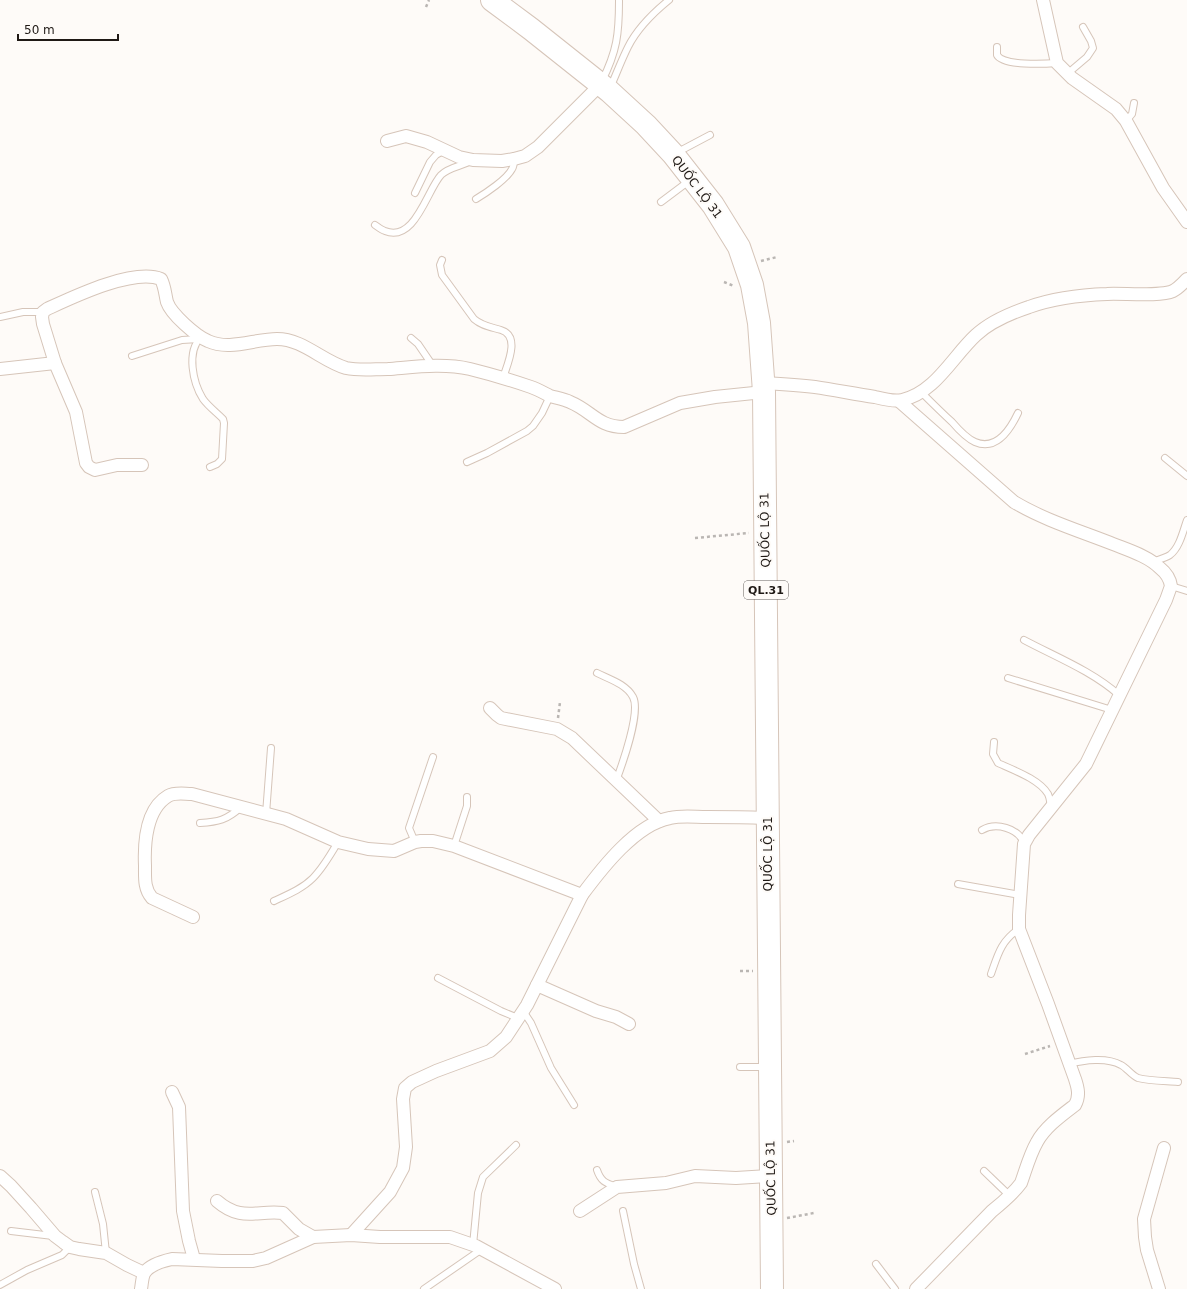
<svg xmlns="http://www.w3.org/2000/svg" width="1187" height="1289" font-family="'DejaVu Sans',sans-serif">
<rect width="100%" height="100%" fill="#fefbf8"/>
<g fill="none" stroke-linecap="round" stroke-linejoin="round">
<defs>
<g id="lane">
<path d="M997 47V55C1003 66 1044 64 1057 63"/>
<polyline points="1067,74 1087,57 1093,48 1091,41 1083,27"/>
<path d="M602 81C617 51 619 34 619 1"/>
<path d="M610 88C616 75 621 61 628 47 637 29 653 13 669 0"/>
<polyline points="1126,121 1132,114 1134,103"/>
<polyline points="676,153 710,135"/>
<polyline points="415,193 430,162 436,155 445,150"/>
<path d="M476 199C486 193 507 179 512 169 514 166 514 162 514 159"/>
<polyline points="661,202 689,181"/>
<path d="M375 225C378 227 382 230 385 231 415 243 427 190 441 175 449 167 462 166 471 161"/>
<path d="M442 260 440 265 442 275 474 319C482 326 491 327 501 330 521 336 507 365 503 378"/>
<polyline points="0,317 23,312 43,312"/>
<path d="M201 337C186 352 193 383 203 399 208 406 216 412 223 419L224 423 222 459 217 464 210 467"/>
<polyline points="411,338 418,344 433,366"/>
<polyline points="132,356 182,340 199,339"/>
<path d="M921 392C931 402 941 412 952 422 958 429 966 438 975 442 996 451 1010 430 1018 413"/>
<polyline points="1165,458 1187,476"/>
<polyline points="467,462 487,453 527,431 533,426 542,413 550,396"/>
<path d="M1152 562C1158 560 1165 558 1170 555 1180 547 1183 531 1187 520"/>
<polyline points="1171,586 1187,591"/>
<path d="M1024 640C1056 657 1092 671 1119 695"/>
<path d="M597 673C609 679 626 684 633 697 641 712 622 765 616 781"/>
<polyline points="1008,678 1112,710"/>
<path d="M994 742 993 754 998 763C1013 770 1039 779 1048 794 1050 798 1050 802 1051 806"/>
<polyline points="266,814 271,748"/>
<path d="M200 823C218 822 227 820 241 807"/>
<path d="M982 830C996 822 1018 828 1024 843"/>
<polyline points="415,842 409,828 433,757"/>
<polyline points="454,846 467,806 467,797"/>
<polyline points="958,884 1020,895"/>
<path d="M274 901C287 895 302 889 313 878 323 868 331 854 338 842"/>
<path d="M991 974C998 954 1001 941 1019 929"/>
<polyline points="438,978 501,1011 518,1018"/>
<polyline points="523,1011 531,1023 551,1068 574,1105"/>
<path d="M1069 1064C1084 1060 1107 1057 1121 1065 1127 1068 1131 1075 1138 1078 1149 1081 1166 1081 1178 1082"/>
<polyline points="740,1067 766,1067"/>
<path d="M597 1170C601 1182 606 1183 617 1187"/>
<polyline points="984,1171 1010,1196"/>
<polyline points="95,1192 103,1224 106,1253"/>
<polyline points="623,1211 634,1264 641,1289"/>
<polyline points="11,1231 53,1236"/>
<polyline points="473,1245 478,1193 483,1177 516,1145"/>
<polyline points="876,1264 895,1289"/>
<polyline points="0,1285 27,1270 62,1255 70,1247"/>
<polyline points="424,1289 482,1249"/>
</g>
<g id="street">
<polyline points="1043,0 1057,63 1072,78 1116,109 1126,121 1163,188 1187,222"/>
<polyline points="387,141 406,136 427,142 459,157 473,160 502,161 514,159 525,156 538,147 600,85"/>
<polyline points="0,369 55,363"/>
<path d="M764 383C781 384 798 385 815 387 835 390 855 394 875 397 883 399 894 402 902 400 935 393 953 356 976 335 990 322 1011 313 1029 307 1054 298 1080 295 1107 294 1123 293 1159 297 1173 291 1179 288 1183 283 1187 279"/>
<path d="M899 401 1014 502C1044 520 1080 531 1113 544 1128 550 1148 556 1160 568 1165 572 1170 579 1171 586L1166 600 1086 764 1029 835 1024 844 1019 915V929L1048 1004 1075 1079C1078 1088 1080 1096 1075 1105 1062 1115 1045 1127 1037 1142 1030 1154 1026 1169 1021 1183 1013 1194 1003 1202 992 1211L916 1289"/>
<path d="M142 465H117L95 470 89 467 86 463 76 412 55 363 43 324 42 317 43 312 47 309C73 297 133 268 161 279 165 287 165 294 167 302 171 314 196 336 208 341 230 351 254 339 277 339 303 339 322 361 346 368 360 371 374 369 388 369 415 367 443 363 470 369 490 374 511 380 531 387 537 389 544 393 550 396 557 398 564 399 570 402 592 411 598 427 624 427L680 403 715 397 764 392"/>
<polyline points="490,708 497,715 501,718 557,729 572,738 659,821"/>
<path d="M193 917 152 898C144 889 145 878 145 866 144 844 146 809 168 796 175 792 184 794 192 794L286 819 338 842 368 849 394 851 415 842 421 841H433L454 846 582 895"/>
<polyline points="537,985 596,1011 616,1017 629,1024"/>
<polyline points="172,1092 179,1107 183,1211 189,1241 194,1259"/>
<polyline points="0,1176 11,1186 31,1208 55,1236 63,1242 70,1247 79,1249 106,1253 127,1265 144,1273"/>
<path d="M217 1201C241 1222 257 1210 283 1213L299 1229 313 1237"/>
<polyline points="580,1211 617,1187 666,1183 695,1176 736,1178 770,1176"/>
<path d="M351 1235 390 1192 403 1168 406 1147 403 1099 405 1088 412 1082 436 1071 490 1051 506 1037 527 1005 582 895C602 868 636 824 670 818 682 815 695 817 707 817 727 817 747 817 768 818"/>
<path d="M141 1289C142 1284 142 1276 145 1272 150 1265 163 1261 172 1259L222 1261H253L266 1258 313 1237 351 1235 380 1237H450L476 1246 555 1289"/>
<polyline points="1159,1289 1147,1250 1145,1237 1144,1219 1164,1148"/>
</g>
<polyline id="highway" points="492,0 531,29 609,91 646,125 673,154 713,205 739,247 752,285 759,323 764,392 772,1289"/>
</defs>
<use href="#lane" stroke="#d6c5b9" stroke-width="8"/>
<use href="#street" stroke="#d6c5b9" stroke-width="14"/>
<use href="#highway" stroke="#d6c5b9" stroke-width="24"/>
<g stroke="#bab6b3" stroke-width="2.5" stroke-dasharray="3 3" stroke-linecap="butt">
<polyline points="426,7 429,0"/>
<polyline points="761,261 777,257"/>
<polyline points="724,282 734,286"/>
<polyline points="695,538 749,533"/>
<polyline points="558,718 560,702"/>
<polyline points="740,971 753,971"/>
<polyline points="1025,1054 1050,1046"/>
<polyline points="787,1142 794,1141"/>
<polyline points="787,1218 814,1213"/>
</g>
<use href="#lane" stroke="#fff" stroke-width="6"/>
<use href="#street" stroke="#fff" stroke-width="12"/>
<use href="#highway" stroke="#fff" stroke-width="22"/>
</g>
<g text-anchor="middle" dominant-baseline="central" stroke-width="4" stroke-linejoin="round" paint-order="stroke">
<rect fill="#fefbf8" stroke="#625d59" stroke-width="1" x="744" y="581" width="44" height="18" rx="3"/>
<g font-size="11" font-weight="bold" fill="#1f1915">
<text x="766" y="590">QL.31</text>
</g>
<g font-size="12" fill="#1f1915" stroke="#fefbf8">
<text transform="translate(697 187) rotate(53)">QUỐC LỘ 31</text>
<text transform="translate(765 530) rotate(-91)">QUỐC LỘ 31</text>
<text transform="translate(768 854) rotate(-90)">QUỐC LỘ 31</text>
<text transform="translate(771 1178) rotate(-91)">QUỐC LỘ 31</text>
</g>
</g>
<path d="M18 34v6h100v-6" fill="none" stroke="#1f1915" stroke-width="2"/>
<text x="24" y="34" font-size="12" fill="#1f1915" stroke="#fefbf8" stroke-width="3" paint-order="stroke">50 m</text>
</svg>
